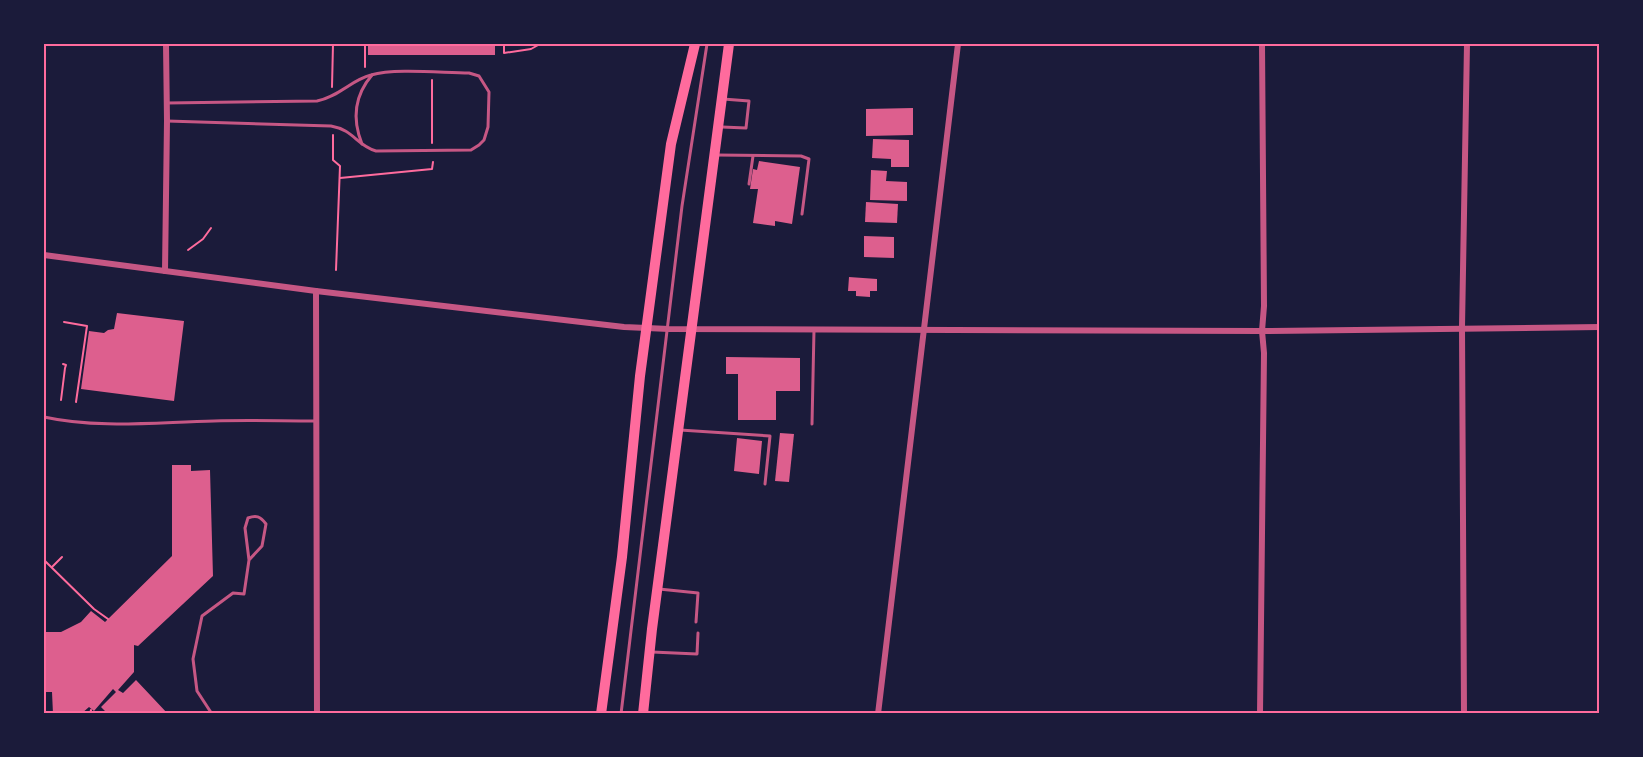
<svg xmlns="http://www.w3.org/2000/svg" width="1643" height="757" font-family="Mulish,sans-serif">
<rect width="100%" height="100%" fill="#1b1b3a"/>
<g fill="#dd5f8e">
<rect x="368" y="44" width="127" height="11"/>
<polygon points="913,108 913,135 866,136 866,109"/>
<polygon points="873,139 909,140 909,167 891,167 891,159 872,158"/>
<polygon points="759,161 800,167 792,224 775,221 775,226 753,223 758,189 750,189 753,169 757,170"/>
<polygon points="871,170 887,171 886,181 907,182 907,201 870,200"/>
<polygon points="866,202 898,204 897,223 865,222"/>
<polygon points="864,236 894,237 894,258 864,257"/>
<polygon points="849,277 877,279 877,291 870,291 870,297 856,296 856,291 848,291"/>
<polygon points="117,313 184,321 174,401 81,389 89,331 104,333 108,330 114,329"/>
<polygon points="726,357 800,358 800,391 776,391 776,420 738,420 738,374 726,374"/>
<polygon points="780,433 794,434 789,482 775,481"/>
<polygon points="737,438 762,441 759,474 734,471"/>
<polygon points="172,465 191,465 191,471 210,470 213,576 138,646 134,645 134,672 118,690 123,693 136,680 168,714 108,714 101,707 116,692 113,689 94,711 89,707 81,714 53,714 52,692 44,692 44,632 61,632 81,622 91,611 105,622 172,556"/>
</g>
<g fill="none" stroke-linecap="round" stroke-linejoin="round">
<g stroke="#ff6b9d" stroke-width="2">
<polyline points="504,44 504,53 531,49 540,44"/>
<polyline points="365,67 365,44"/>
<polyline points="332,87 333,44 365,44"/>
<polyline points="333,135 333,160 340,166 336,270"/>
<polyline points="432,143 432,80"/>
<polyline points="340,178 432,169 433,162"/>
<polyline points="188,250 203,239 211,228"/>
<polyline points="64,322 87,326 76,402"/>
<polyline points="61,400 65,368 66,365 63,364"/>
<polyline points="44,560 94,609 108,619"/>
<polyline points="52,567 62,557"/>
<polyline points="90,714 91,710"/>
</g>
<g stroke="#c65784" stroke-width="3">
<path d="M167 103 317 101C340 96 351 80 371 75 395 68 443 73 469 73L479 76 489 92 488 127 484 140 479 145 471 150 376 151C356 145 354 130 331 126L167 121"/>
<polyline points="722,127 746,128 749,101 723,99"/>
<path d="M362 144C352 119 354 96 372 75"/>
<polyline points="716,155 801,156 809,159 802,214"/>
<polyline points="749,184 753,156"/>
<path d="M44 417C99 429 157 422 214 421 247 420 281 421 315 421"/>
<polyline points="812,424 814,330"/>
<polyline points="680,430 770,436 765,484"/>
<polyline points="659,589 698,593 696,622"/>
<polyline points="652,652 697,654 698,633"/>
<path d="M212 714 197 691 193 659 202 616 233 593 244 594 249 560 262 546 266 524C260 516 256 515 248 518L245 528 249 560"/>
<polyline points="621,714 682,206 707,44"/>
</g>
<g stroke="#c65784" stroke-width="6">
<polyline points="44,255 316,291 624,327 669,329 1262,331 1600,327"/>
<polyline points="165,271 167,121 166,44"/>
<polyline points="316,291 317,714"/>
<polyline points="878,714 958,44"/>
<polyline points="1260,714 1264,353 1262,331 1264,306 1262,44"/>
<polyline points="1464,714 1462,327 1467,44"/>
</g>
<g stroke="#ff6b9d" stroke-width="10">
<polyline points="601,714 622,557 640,376 671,144 695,44"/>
<polyline points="643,714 652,629 729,44"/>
</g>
</g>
<rect width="1643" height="757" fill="none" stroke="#1b1b3a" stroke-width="90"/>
<rect x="45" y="45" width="1553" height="667" fill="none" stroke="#ff6b9d" stroke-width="2"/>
</svg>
